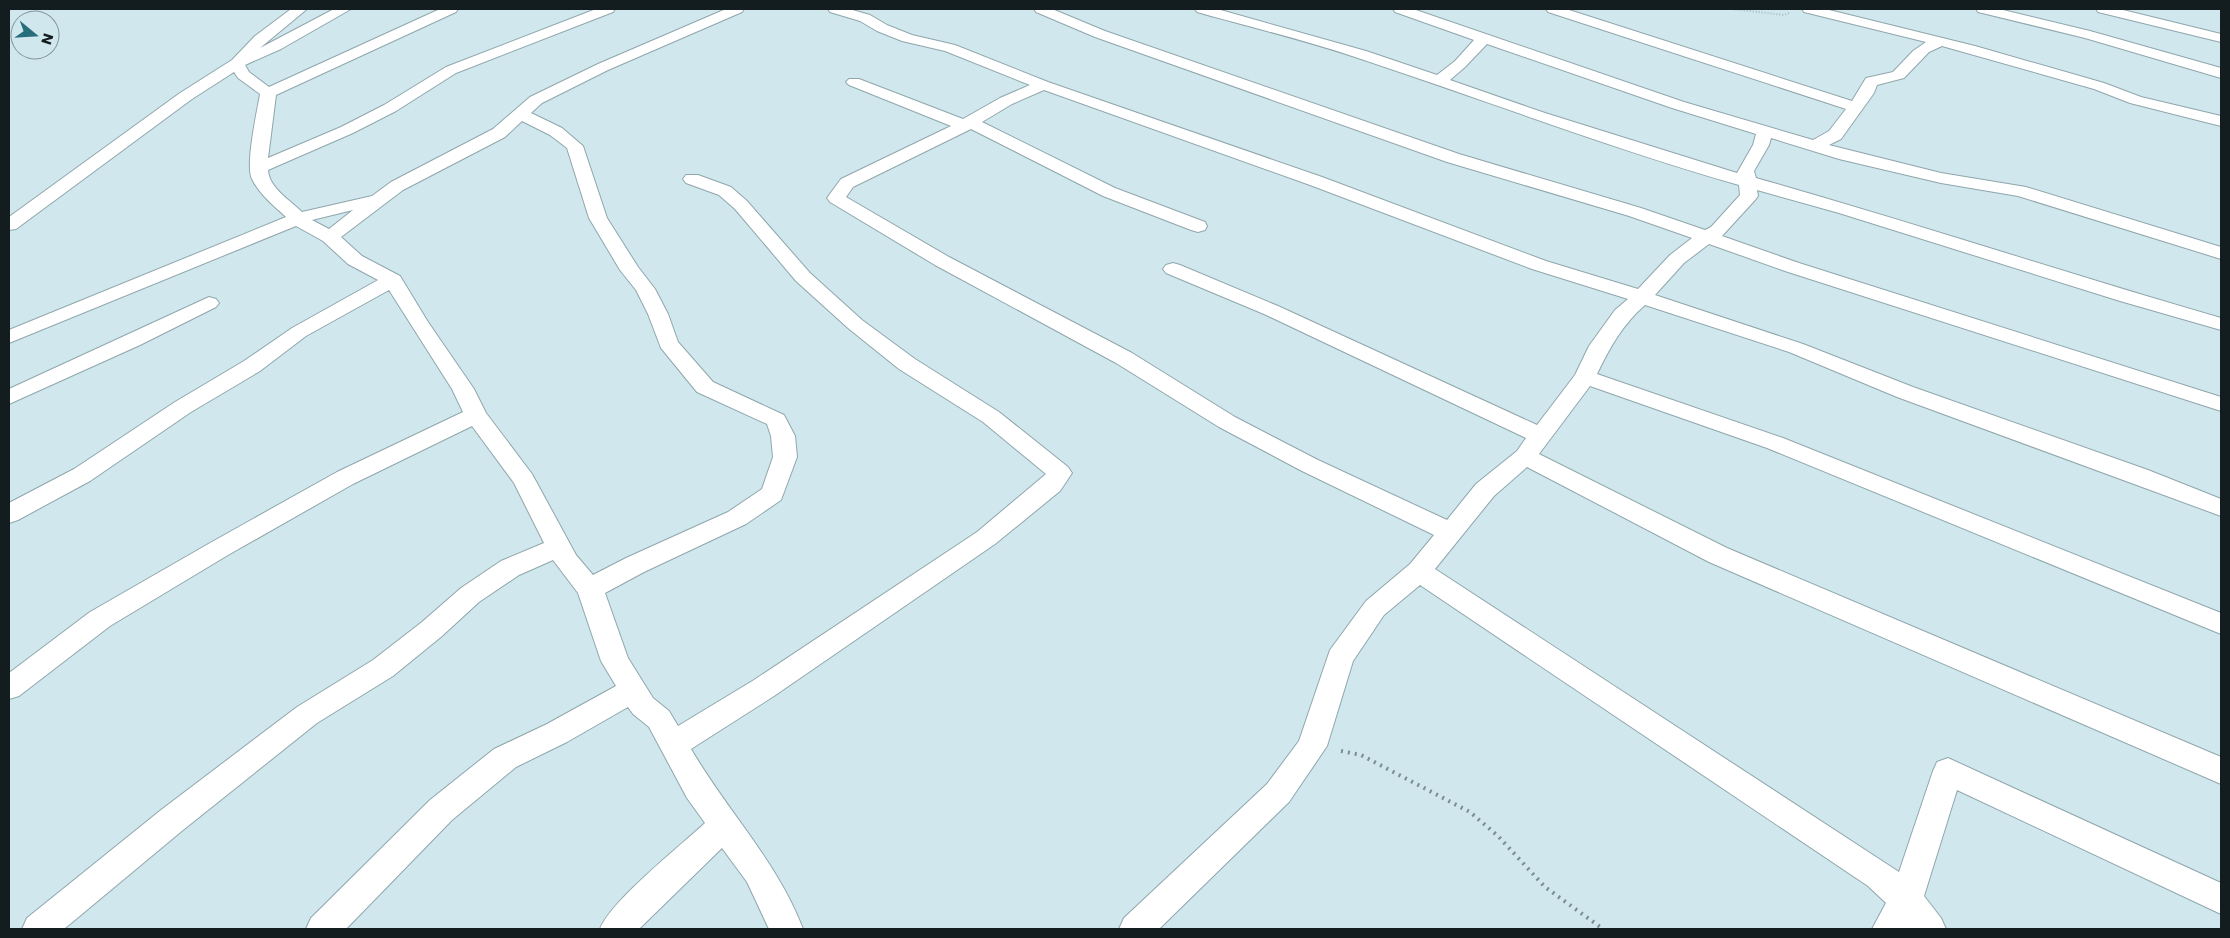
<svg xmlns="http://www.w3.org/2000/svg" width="2230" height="938" font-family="Poppins,sans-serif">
<rect width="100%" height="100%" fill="#cfe7ed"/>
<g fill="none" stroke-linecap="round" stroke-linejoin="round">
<defs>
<g id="minor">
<path d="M291 9H307L260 48 334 9H351L281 49 245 65 249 72 269 87 440 9H458L456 12 276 95 268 158 341 127 384 105 446 67 596 9H615L613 12 456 73 396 111 353 133 268 170C269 188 290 200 302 212L372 196 391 182 493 129 530 97 598 64 726 9H744L742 12 608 70 542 103 531 113 562 128 583 146 607 218 638 267 655 289 668 314 678 342 713 382 784 415 795 436 797 457 781 500 746 524 644 572 605 593 628 658 653 698 669 711 678 726 754 680 977 532 1046 474 983 422 899 369 848 328 796 281 735 209 719 195 686 183 683 179 686 175H698L731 187 747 201 810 273 862 320 915 359 999 412 1068 467 1072 473 1060 491 995 544 774 696 691 749C727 811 777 861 803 929H769L747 882 722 848 639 929H600C611 901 680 846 705 823L687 798 649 727 633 714 628 707 567 742 516 767 452 820 346 929H306L311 918 430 800 494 749 547 724 616 686 601 661 578 593 553 560 519 575 479 602 442 636 393 676 317 723 183 830 64 929H22L27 918 161 810 297 707 373 660 422 622 461 588 501 561 544 543 514 483 472 426 353 484 228 555 110 626 19 696 9 699V673L90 612 210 543 337 472 463 412 452 389 389 290 306 336 260 371 191 412 90 481 18 520 9 523V503L74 469 175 402 244 361 292 328 378 280 348 264 323 241 296 226 9 343V330L286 217C274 206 259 194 252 179 245 165 257 112 260 94L238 78 234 72 192 99 16 229 9 230V217L180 93 232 60 255 36ZM522 121 550 135 567 148 589 218 620 270 636 290 648 314 661 348 697 392 767 424 771 436 773 457 762 489 728 512 626 558 593 575 576 555 532 474 486 413 474 389 428 322 400 276 362 256 341 237 403 190 505 137ZM353 210 329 229 312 220Z"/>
<path d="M828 9H849L870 15 887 25 912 35 955 45 1048 82 1322 177 1546 261 1638 289 1670 255 1692 238 1629 216 1447 162 1095 37 1036 12 1034 9H1052L1105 31 1459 154 1641 208 1705 230 1711 227 1740 195 1739 185C1610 148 1485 100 1358 58 1305 40 1250 27 1197 12L1195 9H1217L1366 51 1437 75 1455 61 1474 40 1395 12 1393 9H1413L1684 102 1813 140 1829 131 1846 109 1548 12 1546 9H1566L1852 101 1866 78 1893 72 1913 51 1926 42 1804 12 1802 9H1825L1975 46 2104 83 2141 97 2221 116V126L2130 103 2094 89 1942 46 1929 52 1904 78 1877 85 1874 93 1841 139 1829 145 1941 173 2026 187 2221 247V259L2018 196 1941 183 1839 159 1771 138 1769 145 1754 171 1756 178C1912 222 2065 273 2221 318V330L2120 301 1839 213 1757 190 1758 196 1755 200 1722 236 1799 263 2221 397V411L1785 271 1709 244 1684 263 1655 295 1803 344 1913 387 2148 470 2221 499V516L1897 397 1789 352 1645 305C1623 324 1610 347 1597 374L1783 438 2221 613V634L1767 448 1590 386 1539 454 1727 548 2221 757V784L1709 562 1527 467 1494 496 1435 569 1899 872 1933 771 1937 762 1948 758 2221 883V914L1957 790 1924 896 1941 918 1946 929H1872L1886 903 1868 886 1420 585 1384 615 1353 661 1327 746 1289 802 1159 929H1119L1124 918 1267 784 1299 741 1330 650 1366 601 1410 564 1434 535 1302 471 1219 427 1116 363 935 265 830 202 827 198 841 179 951 126 849 85 846 82 849 79H859L963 119 1000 98 1030 85 945 51 902 41 877 31 860 21 830 12ZM1487 44 1672 108 1756 134 1753 145 1737 173 1545 113 1450 80 1465 67ZM1044 90 1310 185 1532 269 1628 299 1615 310 1589 346 1575 375 1537 425 1278 306 1180 265 1173 263 1166 265 1163 269 1166 273 1264 314 1526 438 1517 451 1476 484 1447 520 1318 460 1235 417 1132 353 949 257 846 197 853 187 971 129 1103 196 1191 230 1198 232 1205 230 1207 226 1205 222 1115 188 982 122 1012 104Z"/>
<polygon points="1976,9 1999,9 2090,31 2221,68 2221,78 2085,38 1978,12"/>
<polygon points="2096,9 2119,9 2221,34 2221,42 2098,12"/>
<polygon points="209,297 216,299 219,303 216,307 140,345 9,404 9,389"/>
</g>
</defs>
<use href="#minor" stroke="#8fa6ac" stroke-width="2"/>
<polyline stroke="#7b8d91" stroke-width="2" stroke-dasharray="0.5 2.5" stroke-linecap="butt" points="1732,9 1784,15 1789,13"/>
<polyline stroke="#7b8d91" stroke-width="4" stroke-dasharray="2 5" stroke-linecap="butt" points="1341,751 1361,755 1470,812 1498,836 1545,887 1603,929"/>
<use href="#minor" fill="#fff" fill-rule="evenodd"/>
</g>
<rect width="2230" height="938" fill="none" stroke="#131c1e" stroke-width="20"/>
<g transform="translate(35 35) rotate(108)"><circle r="24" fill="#cfe7ed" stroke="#84969a"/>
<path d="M0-4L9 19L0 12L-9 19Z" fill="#276d7c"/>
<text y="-8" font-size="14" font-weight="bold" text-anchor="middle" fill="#131c1e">N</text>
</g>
</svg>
